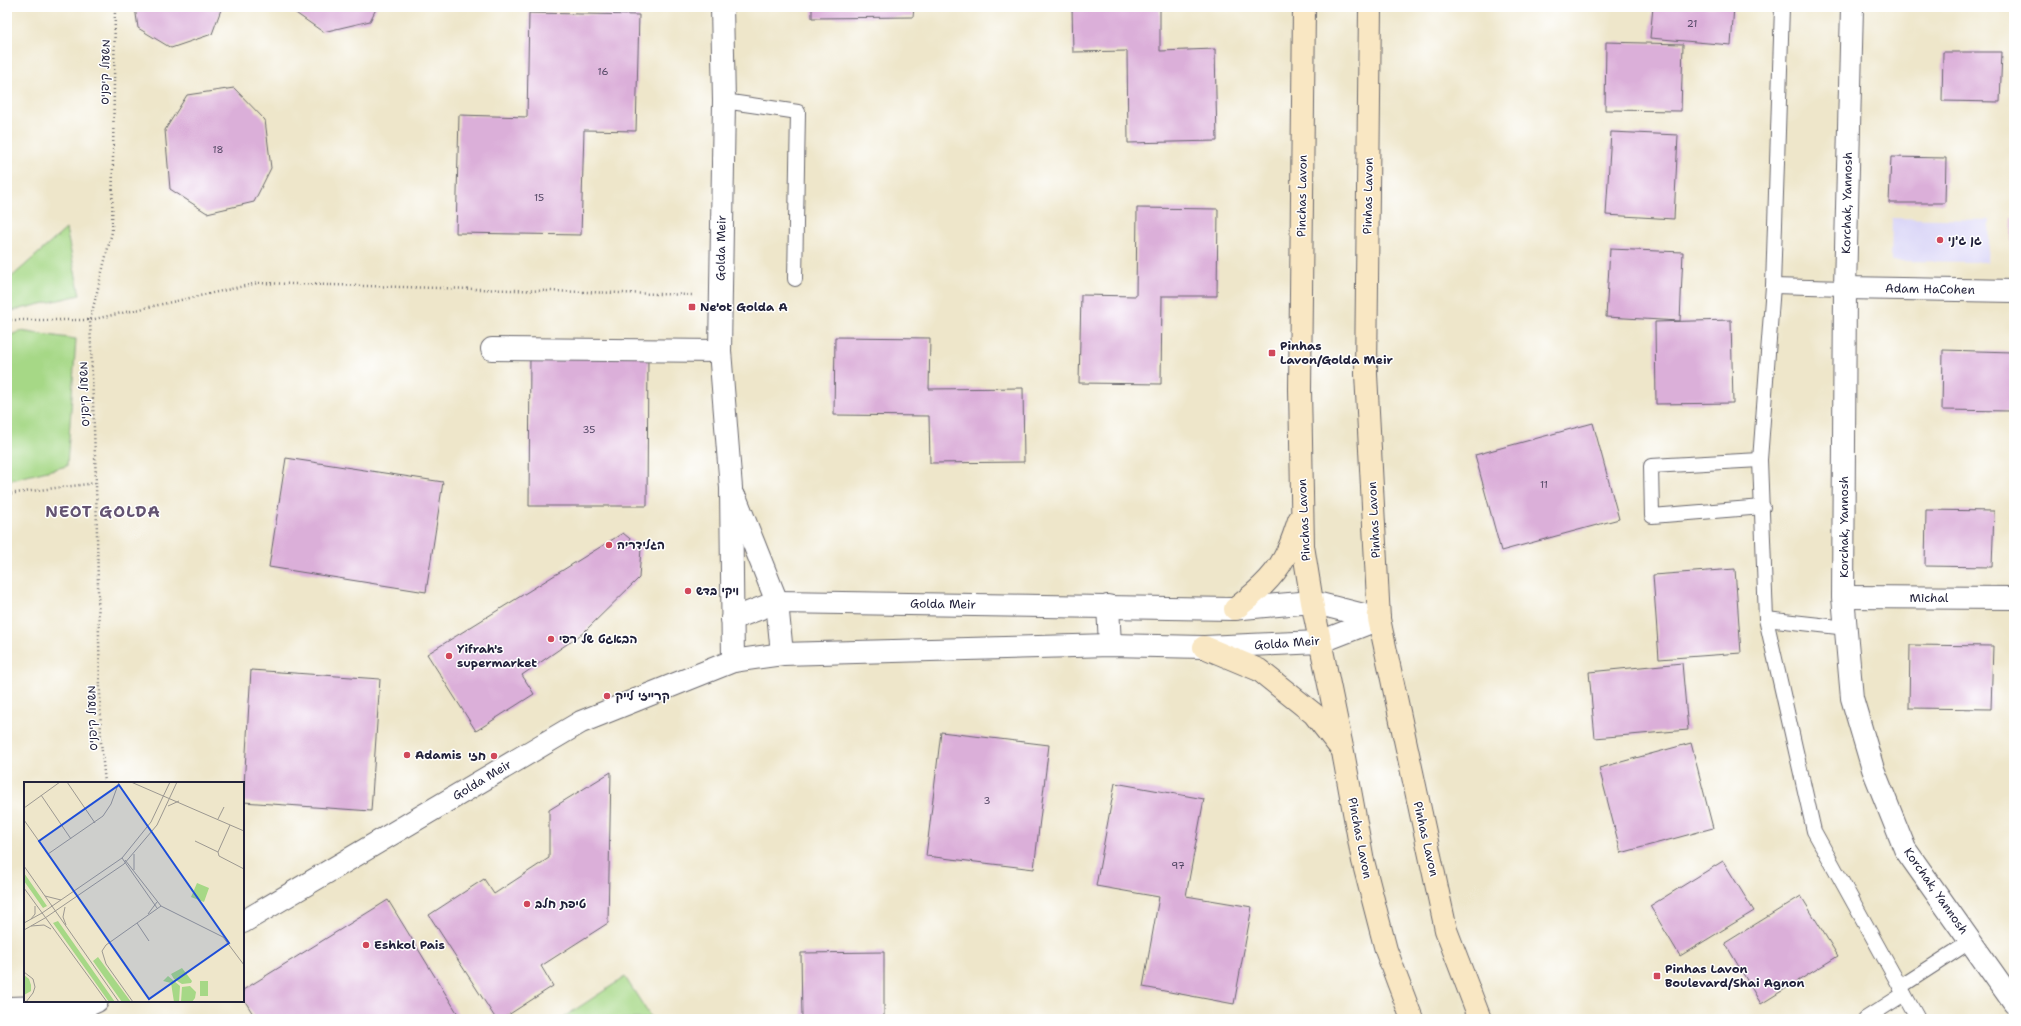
<svg xmlns="http://www.w3.org/2000/svg" width="2021" height="1026" font-family="'Shantell Sans','Playpen Sans Hebrew',sans-serif">
<rect width="100%" height="100%" fill="#fff"/>
<filter id="ink" filterUnits="userSpaceOnUse"><feTurbulence type="fractalNoise" baseFrequency=".025" numOctaves="2"/><feDisplacementMap in="SourceGraphic" scale="8" xChannelSelector="R" yChannelSelector="G"/><feConvolveMatrix kernelMatrix="1 2 1 2 8 2 1 2 1" color-interpolation-filters="sRGB"/></filter>
<filter id="wash" filterUnits="userSpaceOnUse"><feTurbulence type="fractalNoise" baseFrequency=".012" numOctaves="4" result="noise"/><feDisplacementMap in="SourceGraphic" scale="16" xChannelSelector="R" yChannelSelector="G"/><feGaussianBlur stdDeviation="0.9" result="paint"/><feColorMatrix in="noise" values="0 0 0 0 0 0 0 0 0 0 0 0 0 0 0 0 0 1.4 0 .05"/><feComposite in="paint" operator="in"/></filter>
<g filter="url(#wash)">
<rect width="100%" height="100%" fill="#eee6ca"/>
<polygon fill="#dad6f7" points="1892,218 1990,220 1988,262 1891,261"/>
<g fill="#a6d886" stroke="#647d60">
<polygon points="66,229 80,295 7,312 7,281"/>
<polygon points="20,331 76,339 67,466 7,481 7,337"/>
<polygon points="625,977 652,1019 561,1019"/>
</g>
<g id="blocks">
<g fill="#dbafd9">
<polygon points="135,7 222,7 212,34 171,48 138,28"/>
<polygon points="290,7 377,7 370,21 323,32 290,9"/>
<polygon points="812,7 914,7 913,17 812,18"/>
<polygon points="1072,7 1160,7 1160,51 1215,49 1217,141 1128,143 1127,51 1073,52"/>
<polygon points="1653,7 1734,7 1731,45 1650,38"/>
<polygon points="529,13 639,15 636,131 584,130 581,235 456,233 459,115 527,117"/>
<polygon points="1606,42 1683,44 1681,111 1605,110"/>
<polygon points="1943,52 2002,52 2000,102 1942,101"/>
<polygon points="234,88 265,120 271,168 254,202 207,213 170,189 165,130 187,95"/>
<polygon points="1611,132 1678,135 1674,219 1606,215"/>
<polygon points="1891,157 1946,158 1945,203 1889,203"/>
<polygon points="1137,208 1218,209 1217,296 1162,296 1161,384 1079,383 1081,295 1136,296"/>
<polygon points="2012,217 2014,217 2014,257 2011,257"/>
<polygon points="1610,249 1683,252 1680,321 1606,317"/>
<polygon points="1731,320 1733,403 1656,404 1655,322"/>
<polygon points="835,337 930,338 929,389 1023,388 1024,462 930,463 929,416 834,415"/>
<polygon points="1943,350 2012,352 2010,411 1942,410"/>
<polygon points="530,353 648,353 647,506 529,506"/>
<polygon points="1593,423 1619,519 1501,551 1475,455"/>
<polygon points="286,458 443,482 426,592 269,567"/>
<polygon points="1926,510 1994,511 1992,567 1925,566"/>
<polygon points="623,533 641,548 639,578 583,633 522,675 534,694 476,731 427,654"/>
<polygon points="1735,569 1741,653 1659,659 1653,575"/>
<polygon points="1910,645 1993,646 1991,709 1909,708"/>
<polygon points="1682,663 1688,730 1595,738 1589,672"/>
<polygon points="251,670 380,679 371,811 243,802"/>
<polygon points="941,732 1049,745 1034,869 926,856"/>
<polygon points="1691,743 1713,828 1621,853 1599,768"/>
<polygon points="611,772 608,923 541,966 553,986 502,1019 496,1019 429,915 484,879 494,894 549,858 549,810"/>
<polygon points="1115,783 1204,799 1186,896 1252,907 1234,1004 1143,987 1159,897 1096,886"/>
<polygon points="1723,861 1754,911 1680,956 1650,906"/>
<polygon points="1801,896 1838,956 1761,1004 1725,943"/>
<polygon points="388,900 461,1019 256,1019 243,998 243,990"/>
<polygon points="884,952 884,1019 802,1019 801,953"/>
</g>
</g>
</g>
<g filter="url(#ink)">
<use href="#blocks" fill-opacity="0" stroke="#69676d" stroke-width="1"/>
<g fill="none" stroke-linecap="round" stroke-linejoin="round">
<defs>
<g id="lane">
<polyline points="1782,7 1773,286 1760,460 1766,619 1814,831 1918,1019"/>
<polyline points="724,101 798,112 795,279"/>
<polyline points="1773,286 1845,288"/>
<polyline points="1760,460 1651,466 1652,516 1763,507"/>
<polyline points="1766,619 1847,628"/>
<polyline points="1900,987 1971,941"/>
<polyline points="1865,1019 1904,994"/>
</g>
<g id="street">
<polyline points="722,7 724,101 720,351 731,488 733,661"/>
<polyline points="1852,7 1845,288 1843,597 1852,698 1873,769 1905,849 2014,1003"/>
<polyline points="1845,288 2014,291"/>
<polyline points="492,349 720,351"/>
<polyline points="736,499 777,602 782,654"/>
<polyline points="1843,597 2014,598"/>
<polyline points="1108,606 1110,645"/>
<polyline points="732,619 777,602 1232,609 1312,602 1379,619"/>
<polyline points="243,922 581,722 733,661 782,654 1110,645 1204,647 1320,642 1379,619"/>
<polyline points="7,1008 86,1006 97,1001"/>
</g>
<g id="secondary">
<polyline points="1304,7 1300,389 1303,546 1312,602 1343,752 1363,861 1386,950 1412,1019"/>
<polyline points="1370,7 1366,374 1379,619 1446,930 1480,1019"/>
<path d="M1235 609C1253 595 1273 579 1284 558 1291 546 1295 532 1299 520"/>
<polyline points="1204,647 1259,670 1314,714 1339,746"/>
</g>
</defs>
<use href="#lane" stroke="#69676d" stroke-width="16"/>
<use href="#street" stroke="#69676d" stroke-width="24"/>
<use href="#secondary" stroke="#69676d" stroke-width="24"/>
<g stroke="#69676d" stroke-width="2.5" stroke-dasharray="1 3" stroke-linecap="butt">
<polyline points="7,320 90,320 258,283 694,295"/>
<polyline points="7,494 96,483"/>
<polyline points="105,783 101,742 96,483 90,320 112,232 115,7"/>
</g>
<use href="#lane" stroke="#fff" stroke-width="14"/>
<use href="#street" stroke="#fff" stroke-width="22"/>
<use href="#secondary" stroke="#f9e7c3" stroke-width="22"/>
</g>
</g>
<g fill="#d1495b" stroke="#fff" stroke-width="1.5">
<circle cx="1940" cy="240" r="4"/>
<rect x="688" y="303" width="8" height="8" rx="2"/>
<rect x="1268" y="349" width="8" height="8" rx="2"/>
<circle cx="609" cy="545" r="4"/>
<circle cx="688" cy="591" r="4"/>
<circle cx="551" cy="639" r="4"/>
<circle cx="449" cy="656" r="4"/>
<circle cx="607" cy="696" r="4"/>
<circle cx="407" cy="755" r="4"/>
<circle cx="494" cy="756" r="4"/>
<circle cx="527" cy="904" r="4"/>
<circle cx="366" cy="945" r="4"/>
<rect x="1653" y="972" width="8" height="8" rx="2"/>
</g>
<g text-anchor="middle" dominant-baseline="central" stroke-width="3" stroke-linejoin="round" paint-order="stroke">
<g font-size="10" fill="#504562">
<text x="1692" y="23">21</text>
<text x="603" y="71">16</text>
<text x="218" y="149">18</text>
<text x="539" y="197">15</text>
<text x="589" y="429">35</text>
<text x="1544" y="484">11</text>
<text x="987" y="800">3</text>
<text x="1178" y="865">97</text>
</g>
<g font-size="12" fill="#22223b" stroke="#fff">
<text transform="translate(105 72) rotate(-89)">משעול קיפניס</text>
<text transform="translate(1302 196) rotate(-89)">Pinchas Lavon</text>
<text transform="translate(1368 196) rotate(-89)">Pinhas Lavon</text>
<text transform="translate(1847 203) rotate(-89)">Korchak, Yannosh</text>
<text transform="translate(721 248) rotate(-89)">Golda Meir</text>
<text transform="translate(1930 289) rotate(1)">Adam HaCohen</text>
<text transform="translate(84 394) rotate(-92)">משעול קיפניס</text>
<text transform="translate(1304 520) rotate(-93)">Pinchas Lavon</text>
<text transform="translate(1374 520) rotate(-93)">Pinhas Lavon</text>
<text transform="translate(1844 527) rotate(-90)">Korchak, Yannosh</text>
<text x="1929" y="598">Michal</text>
<text transform="translate(943 604) rotate(1)">Golda Meir</text>
<text transform="translate(1287 643) rotate(-4)">Golda Meir</text>
<text transform="translate(92 718) rotate(-92)">משעול קיפניס</text>
<text transform="translate(482 780) rotate(-31)">Golda Meir</text>
<text transform="translate(1360 838) rotate(79)">Pinchas Lavon</text>
<text transform="translate(1426 839) rotate(77)">Pinhas Lavon</text>
<text transform="translate(1936 891) rotate(55)">Korchak, Yannosh</text>
</g>
<g font-size="12" font-weight="bold" fill="#22223b" stroke="#fff" text-anchor="start">
<text x="1948" y="240">גן ג'ני</text>
<text x="700" y="307">Ne'ot Golda A</text>
<text x="1280" y="346">Pinhas<tspan x="1280" dy="14">Lavon/Golda Meir</tspan></text>
<text x="617" y="545">הגלידריה</text>
<text x="696" y="591">ויקי בדש</text>
<text x="559" y="639">הבאגט של רפי</text>
<text x="457" y="649">Yifrah's<tspan x="457" dy="14">supermarket</tspan></text>
<text x="615" y="696">קרייזי לייק</text>
<text x="415" y="755">Adamis</text>
<text x="486" y="756" text-anchor="end">חזי</text>
<text x="535" y="904">טיפת חלב</text>
<text x="374" y="945">Eshkol Pais</text>
<text x="1665" y="969">Pinhas Lavon<tspan x="1665" dy="14">Boulevard/Shai Agnon</tspan></text>
</g>
<g font-size="16" font-weight="bold" letter-spacing="1" fill="#635372" stroke="#fff">
<text x="103" y="511">NEOT GOLDA</text>
</g>
</g>
<g transform="translate(24 782)">
<rect width="220" height="220" fill="#eee6ca"/>
<path d="M0 91 23 124 19 126 0 99ZM173 101 185 106 180 120 167 115ZM34 139 91 220H85L29 141ZM74 175 107 220H98L69 179ZM158 186 168 199 167 201 158 202 150 197 147 192ZM0 193 5 197 7 203V209L0 213ZM144 194 156 204 155 220H150L147 201 139 199ZM184 199V214H176V199ZM166 204 172 210 171 216 168 220H157L158 205Z" fill="#a6d886"/>
<path fill="none" stroke="#9c9891" stroke-width="1" d="M43 0 71 41M107 0 220 49M17 13 47 57M144 24 155 19M0 26 36 0M194 37 200 25M0 38 24 72 79 34 87 22 95 0M206 43 194 70 195 74 220 87M171 59 194 70M98 76 133 126M101 78 137 124 199 155 220 183M0 84 95 220M110 88V72M0 106 83 220M21 114 37 118M41 125 39 135 42 143M18 131 98 76 127 40 146 0M124 132 133 120M21 136 100 82 133 43 153 0M7 137 11 132V124M0 141 18 131M113 141 125 159M7 144 20 143 27 147M0 148 21 136M0 190 9 197 11 205 9 211 2 220M109 220 82 182 78 169 82 163 137 124"/>
<path fill="#1d4ed8" fill-opacity="0.15" stroke="#1d4ed8" stroke-width="2" d="M95 3 205 161 125 217 15 59Z"/>
<rect width="220" height="220" fill="none" stroke="#22223b" stroke-width="2"/>
</g>
<rect width="2021" height="1026" fill="none" stroke="#fff" stroke-width="24"/>
</svg>
